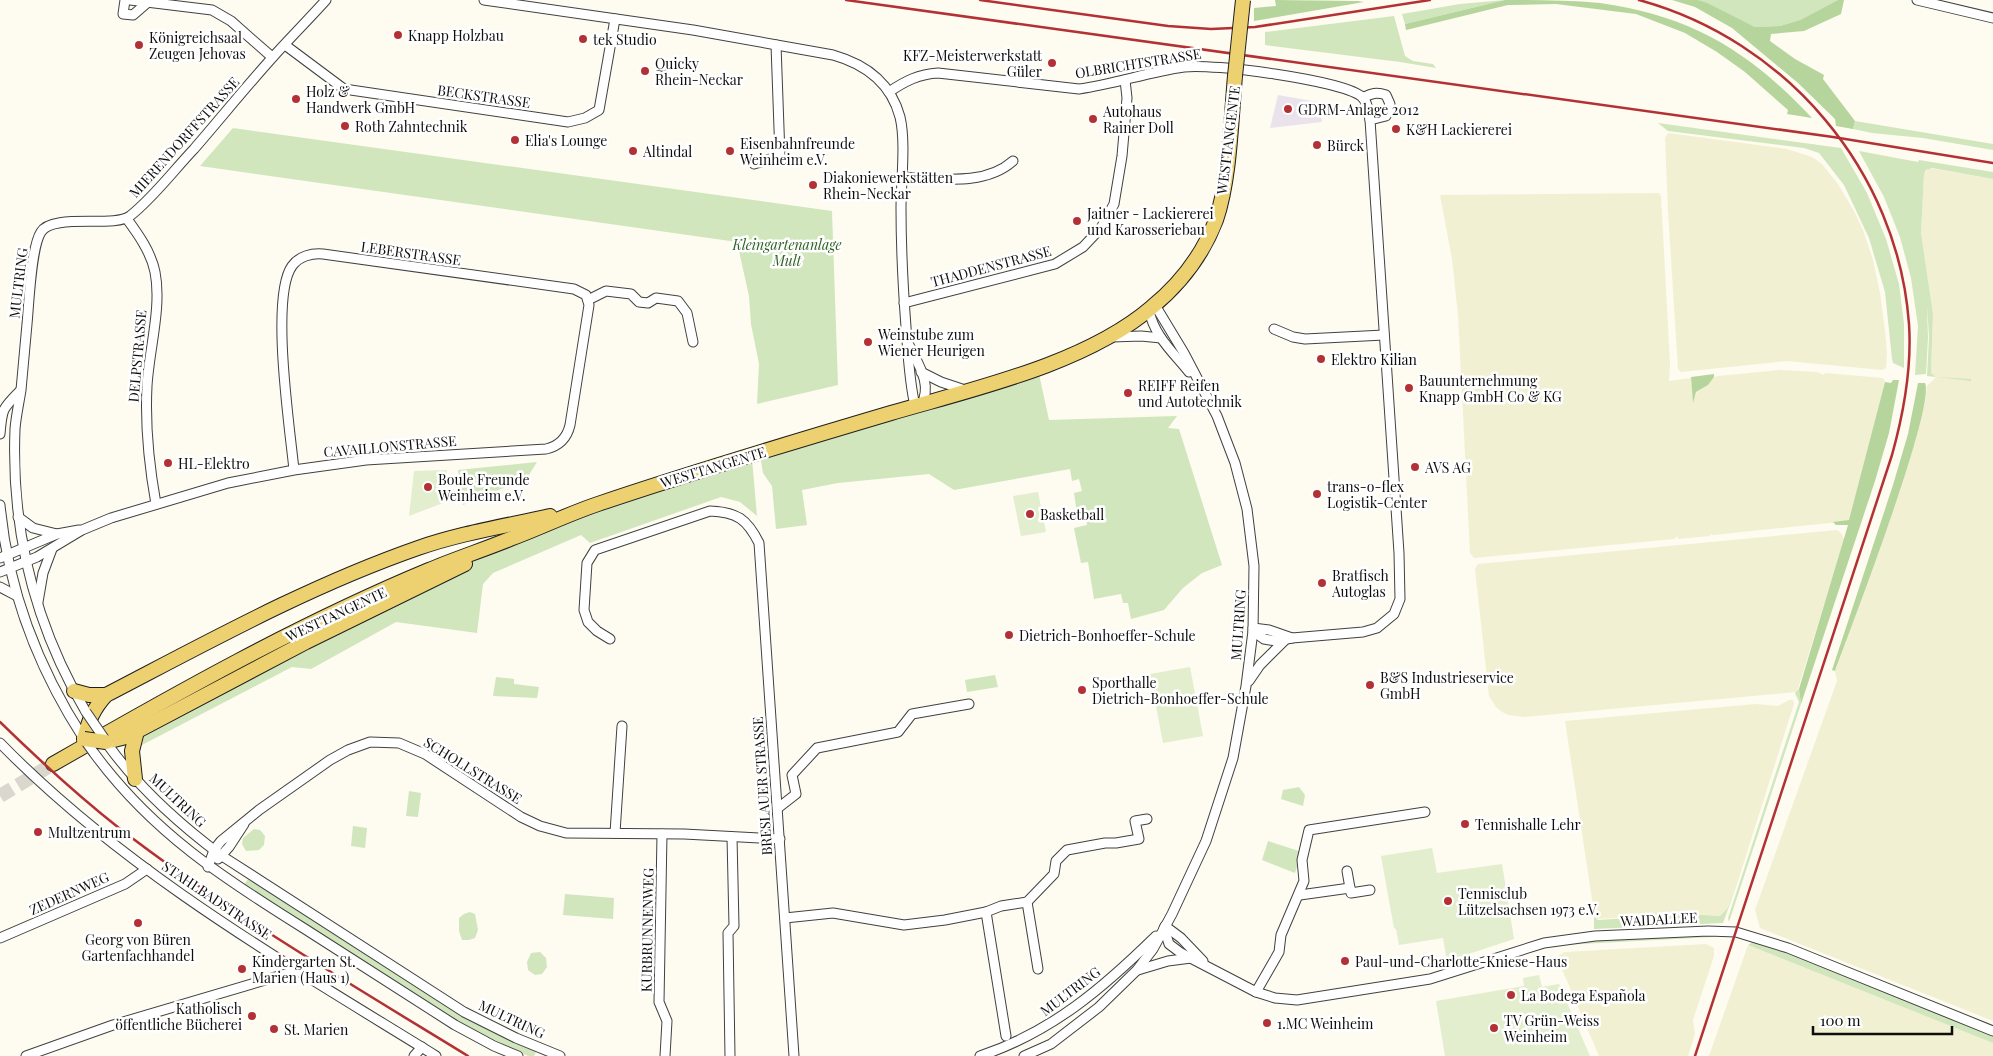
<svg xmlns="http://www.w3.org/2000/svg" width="1993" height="1056" font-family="'Playfair Display',serif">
<rect width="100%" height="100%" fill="#fefbf0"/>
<polygon fill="#ebe3ec" points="1278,95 1318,102 1322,122 1270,128"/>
<g fill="#f2f0d2">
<polygon points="1668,133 1787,149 1812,157 1822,164 1838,184 1854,211 1863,230 1873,260 1880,293 1885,330 1887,354 1886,368 1882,370 1787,361 1681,372 1678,369 1668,211 1665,138"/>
<polygon points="1929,168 1993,179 1993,1021 1760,928 1755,910 1837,681 1835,671 1888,525 1925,403 1927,386 1936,377 1931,373 1933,314 1921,233 1924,174"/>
<polygon points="1659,193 1661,196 1670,364 1669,381 1691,378 1693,400 1697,392 1708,385 1712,378 1718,376 1780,370 1817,372 1824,375 1825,373 1883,378 1885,382 1849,521 1713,535 1710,534 1710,536 1678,539 1678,536 1674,539 1474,558 1470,553 1458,315 1452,259 1440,195"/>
<polygon points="1837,530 1842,534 1844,540 1797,692 1524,717 1509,715 1502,712 1496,707 1489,696 1475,569 1478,564"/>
<polygon points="1789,700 1793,700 1794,704 1737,884 1725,913 1720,916 1695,914 1595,919 1565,721 1756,704 1778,706"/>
<polygon points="1706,944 1714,948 1714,956 1693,1020 1695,1034 1688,1056 1599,1056 1558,960 1559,955 1565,952"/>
<polygon points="1748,945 1993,1043 1993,1056 1709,1056"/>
</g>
<g fill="#d1e6bc">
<polygon points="1505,0 1405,24 1402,14 1460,4"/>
<polygon points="1698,0 1838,0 1800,20 1780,26 1755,27"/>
<polygon points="1394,16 1405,56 1413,61 1433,64 1436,68 1400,62 1265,45 1265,32"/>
<polygon points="1855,121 1993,144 1993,150 1923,138 1872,133 1853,129"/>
<polygon points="1658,123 1841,148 1867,193 1886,239 1899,284 1904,324 1904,368 1893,363 1892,359 1885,292 1869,238 1844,185 1819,153 1804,148 1668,131"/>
<polygon points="233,128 832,211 838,385 757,404 759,364 751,324 749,296 737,242 200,166"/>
<polygon points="1859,151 1918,162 1919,160 1993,172 1993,179 1932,168 1926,170 1924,174 1921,233 1933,314 1931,373 1936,377 1971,379 1971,381 1927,376 1929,337 1927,305 1928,338 1926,374 1915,375 1918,326 1911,278 1900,237 1884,197"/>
<polygon points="1039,374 1049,420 1177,416 1168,428 1179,429 1222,565 1202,573 1183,588 1164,610 1131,619 1128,603 1123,603 1121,594 1094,599 1088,562 1081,563 1074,528 1087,525 1086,518 1078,520 1074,493 1082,491 1079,479 1072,481 1070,469 954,490 929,474 838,483 802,490 807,525 776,529 772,486 763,473 760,455"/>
<polygon points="752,459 757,516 740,502 721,497 590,543 581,535 493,573 483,584 477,633 396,622 311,669 292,667 142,745 145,729 479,559 558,526"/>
<polygon points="537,462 527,478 463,505 458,470"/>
<polygon points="995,675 998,687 967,692 965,680"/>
<polygon points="496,677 514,679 514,684 539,687 537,698 493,696"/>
<polygon points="1799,689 1801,704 1729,922 1728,918 1799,702 1795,693"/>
<polygon points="1299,787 1305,795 1303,806 1281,799 1283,790"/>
<polygon points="409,791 421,793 418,817 406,816"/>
<polygon points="353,826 367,828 365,848 351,846"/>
<polygon points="254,829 260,830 265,836 264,845 259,850 246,851 242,844 243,838"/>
<polygon points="1268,841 1302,852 1295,873 1262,860"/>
<polygon points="248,879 465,1018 536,1052 534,1056 528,1056 462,1024 244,885"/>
<polygon points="1737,884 1723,923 1594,929 1594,917 1598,920 1689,914 1720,916 1727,909"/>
<polygon points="565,894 614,898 613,919 563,915"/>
<polygon points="470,912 475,914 478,930 475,938 469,940 462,940 459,931 459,918 464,914"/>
<polygon points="1713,934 1714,936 1712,937 1563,945 1565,943"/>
<polygon points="1756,940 1993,1034 1993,1043 1748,945"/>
<polygon points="540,952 546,958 547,967 542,974 535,975 528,970 527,962 531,953"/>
</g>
<g fill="#b5d59c">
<polygon points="1275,0 1358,1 1364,2 1254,21 1254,8 1276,6"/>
<path d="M1505 0C1536 0 1569 0 1600 3 1692 16 1749 51 1812 118L1787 114 1788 110 1745 72 1717 52 1685 33 1636 14 1556 4 1508 5 1406 30 1405 24Z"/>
<polygon points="1672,0 1698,0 1707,3 1755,27 1780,26 1800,20 1838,0 1844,0 1841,14 1804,31 1771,34 1770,41 1795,59 1824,75 1823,79 1855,121 1853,129 1836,126 1835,119 1798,83 1732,28 1695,7"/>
<polygon points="1714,374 1714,377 1708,385 1696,392 1693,403 1691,377"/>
<polygon points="1893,380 1899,380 1889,433 1875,481 1801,704 1799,689 1848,525 1836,525 1833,522 1849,520 1885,382 1891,383"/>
<path d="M1918 383H1925C1936 407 1849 633 1835 671L1832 670 1893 485 1908 434Z"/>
</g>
<g fill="#e2eecd">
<polygon points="447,470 443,503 409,516 414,471"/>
<polygon points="1038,492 1046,532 1021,536 1013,496"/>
<polygon points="1190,667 1203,736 1163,743 1150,674"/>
<polygon points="1432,848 1437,873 1502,864 1514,939 1447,961 1443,938 1399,945 1396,929 1394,928 1381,856"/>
<polygon points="1539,975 1542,987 1559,984 1590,1056 1445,1056 1436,1001 1524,986 1523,978"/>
</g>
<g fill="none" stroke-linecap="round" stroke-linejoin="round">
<polyline stroke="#dad7ce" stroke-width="14" stroke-dasharray="14 7" stroke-linecap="butt" points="0,796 53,764"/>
<defs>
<g id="minor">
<polyline points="125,0 123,14 133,15 148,2"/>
<polyline points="130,0 212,10 231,21 272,57"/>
<path d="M484 0 693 30 833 55C865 64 891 83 900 117 906 142 901 181 901 208 901 247 903 287 906 327 908 353 909 380 915 406"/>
<polyline points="1917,0 1993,18"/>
<polyline points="285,45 344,89 568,122 585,118 599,110 615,19"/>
<path d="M889 92C905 81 919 74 938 73L1079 89C1115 84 1148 72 1184 67 1212 63 1339 80 1361 96 1368 101 1368 112 1370 120L1399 553 1400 599 1394 614 1377 628 1363 632 1292 638 1276 641 1264 639 1253 631"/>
<path d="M1363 98C1371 93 1377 92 1386 95L1390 104 1386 116 1370 120"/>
<polyline points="754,164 780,156 776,45"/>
<path d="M902 177C938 178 984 187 1013 161"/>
<path d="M127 219C138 234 151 252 155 272 162 307 149 350 147 386 145 425 149 465 156 504"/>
<polyline points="588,300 606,291 631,294 639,302 648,303 656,298 678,301 687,313 693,342"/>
<polyline points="904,303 1055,264 1083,247 1101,228 1114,204 1122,156 1127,98 1125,80"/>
<path d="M1149 310C1154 336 1173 352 1189 372"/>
<polyline points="1274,329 1293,337 1305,339 1384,335"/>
<polyline points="1112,337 1141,336 1161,338"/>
<path d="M909 345C918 364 933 385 921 405"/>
<polyline points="921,372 941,382 968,391"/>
<path d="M0 434C2 409 2 409 20 391"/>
<path d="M0 505C8 590 38 668 84 739"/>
<polyline points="18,517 33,528 57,534"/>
<polyline points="0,558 57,534 79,530"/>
<path d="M0 572 37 557 82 530 111 518 228 483 294 470 366 460 546 449C559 446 567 438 570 425L589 305 586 295 574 289 323 254C312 253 299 256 292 266 270 297 290 429 294 470"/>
<polyline points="0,587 17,596"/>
<polyline points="38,602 43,573 52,549"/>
<polyline points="1253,628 1269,630 1292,638"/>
<path d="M610 639 597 631 588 622 584 610 587 563 595 550 710 511C737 512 747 519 759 543L794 1056"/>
<polyline points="1249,681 1260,665 1285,640"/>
<path d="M86 712C34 624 11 531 15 429 16 416 19 403 21 390 23 368 25 346 27 324 29 304 31 247 41 232 52 213 114 228 130 216 154 197 173 171 194 149 220 119 245 88 272 58 289 39 308 20 326 0"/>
<path d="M0 743C126 872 284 962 436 1056"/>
<path d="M108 745C139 788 179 824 222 856L464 1012 516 1038 560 1056"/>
<path d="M94 753C152 832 223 878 305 929 355 961 405 993 455 1025L494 1046 518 1056"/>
<polyline points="778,808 796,794 792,775 817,748 898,732 912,714 969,704"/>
<polyline points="615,833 622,726"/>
<polyline points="662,834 659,1002 667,1021 665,1056"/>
<polyline points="218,859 229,847 244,824"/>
<polyline points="208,867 214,850 221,841 259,810 330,760 348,750 370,742 399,743 425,754 521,817 540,826 566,833 684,834 780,839"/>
<polyline points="1347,871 1350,888"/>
<polyline points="1300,895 1350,888 1351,893 1370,890"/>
<polyline points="1027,902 1038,969"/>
<polyline points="986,912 1006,1036"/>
<polyline points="785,918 833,913 904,925 945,920 986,912 1001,906 1027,902 1054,874 1056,861 1067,850 1105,843 1116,843 1139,839 1135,821 1147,819"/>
<polyline points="1165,926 1181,938 1203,961"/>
<polyline points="1164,928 1169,944 1181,953 1256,992 1275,998 1297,1000 1430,979 1544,943 1595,936 1708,931 1736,932 1788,948 1993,1031"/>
<polyline points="0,938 125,884 147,869"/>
<polyline points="1138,970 1168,961 1191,958"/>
<polyline points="1256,992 1279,952 1281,935 1304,881 1302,860 1309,830 1425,812"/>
<polyline points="26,1056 113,1025 289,973 293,967"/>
<polyline points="414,1056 422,1047"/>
<polyline points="730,1056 728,933 734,926 732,837"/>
<path d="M980 1056C1052 1032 1103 988 1156 936"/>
<polyline points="1024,1056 1051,1044 1099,1007 1137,970 1153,949 1172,914 1206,841 1233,758 1246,686 1253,631 1254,566 1247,509 1235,463 1217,416 1184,353 1155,305"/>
</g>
<g id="primary">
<polyline points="74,691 89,695 106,695"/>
<path d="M84 739C89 720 93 709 106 695 208 642 309 586 418 548 461 533 506 526 550 516"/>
<polyline points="106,742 126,737 306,642 465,564"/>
<path d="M53 764C175 694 299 624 429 570 455 559 483 550 510 539 540 528 568 514 598 504 695 471 793 442 891 413 973 389 1086 364 1152 307 1180 284 1203 254 1216 220 1230 179 1231 120 1235 76"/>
<polyline points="135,779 132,751 137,731"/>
</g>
</defs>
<use href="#minor" stroke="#414141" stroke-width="11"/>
<use href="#primary" stroke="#1f1f1f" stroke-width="16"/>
<use href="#minor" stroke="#fff" stroke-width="9"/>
<use href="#primary" stroke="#edd170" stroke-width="14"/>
<g stroke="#b33135" stroke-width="2.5">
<polyline points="846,0 1833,137 1993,163"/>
<polyline points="980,0 1168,26 1211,29 1255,27 1430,0"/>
<path d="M1639 0C1786 40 1898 171 1909 324 1912 369 1904 412 1892 455L1695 1056"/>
<path d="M0 722C38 759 77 795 119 828 229 913 349 983 468 1056"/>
</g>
<defs>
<g id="minor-bridge">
<polyline points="86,712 108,744"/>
<polyline points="84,739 94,753"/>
</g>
<g id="primary-bridge">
<polyline points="1235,76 1243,0"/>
<polyline points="84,739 106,742"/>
</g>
</defs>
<use href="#minor-bridge" stroke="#414141" stroke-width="11" stroke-linecap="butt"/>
<use href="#primary-bridge" stroke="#1f1f1f" stroke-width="16" stroke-linecap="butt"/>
<use href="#minor-bridge" stroke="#fff" stroke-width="9"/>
<use href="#primary-bridge" stroke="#edd170" stroke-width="14"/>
</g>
<g fill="#b33135" stroke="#fff" stroke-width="2">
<circle cx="398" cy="35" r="5"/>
<circle cx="583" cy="39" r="5"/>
<circle cx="139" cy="45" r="5"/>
<circle cx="1052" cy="63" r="5"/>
<circle cx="645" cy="71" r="5"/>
<circle cx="296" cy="99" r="5"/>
<circle cx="1288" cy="109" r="5"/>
<circle cx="1093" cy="119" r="5"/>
<circle cx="345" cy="126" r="5"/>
<circle cx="1396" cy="129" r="5"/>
<circle cx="515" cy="140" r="5"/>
<circle cx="1317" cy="145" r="5"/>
<circle cx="633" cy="151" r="5"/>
<circle cx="730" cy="151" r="5"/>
<circle cx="813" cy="185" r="5"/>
<circle cx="1077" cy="221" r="5"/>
<circle cx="868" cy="342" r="5"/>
<circle cx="1321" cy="359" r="5"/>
<circle cx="1409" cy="388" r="5"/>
<circle cx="1128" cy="393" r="5"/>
<circle cx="168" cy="463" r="5"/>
<circle cx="1415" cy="467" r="5"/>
<circle cx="428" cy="487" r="5"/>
<circle cx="1317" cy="494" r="5"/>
<circle cx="1030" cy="514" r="5"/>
<circle cx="1322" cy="583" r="5"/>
<circle cx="1009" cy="635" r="5"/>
<circle cx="1370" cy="685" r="5"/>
<circle cx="1082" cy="690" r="5"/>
<circle cx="1465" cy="824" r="5"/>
<circle cx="38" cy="832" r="5"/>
<circle cx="1448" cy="901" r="5"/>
<circle cx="138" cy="923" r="5"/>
<circle cx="1345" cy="961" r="5"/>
<circle cx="242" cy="969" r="5"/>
<circle cx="1511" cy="995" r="5"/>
<circle cx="252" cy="1016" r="5"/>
<circle cx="1267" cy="1023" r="5"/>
<circle cx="1494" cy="1028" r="5"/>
<circle cx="274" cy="1029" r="5"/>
</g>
<g text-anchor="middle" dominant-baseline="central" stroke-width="5" stroke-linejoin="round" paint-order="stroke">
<g font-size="14" fill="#0e0e0e" stroke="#fff" text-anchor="start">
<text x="408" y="35">Knapp Holzbau</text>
<text x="149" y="37">Königreichsaal<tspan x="149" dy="16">Zeugen Jehovas</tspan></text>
<text x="593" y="39">tek Studio</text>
<text x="1042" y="55" text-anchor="end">KFZ-Meisterwerkstatt<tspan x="1042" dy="16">Güler</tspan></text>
<text x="655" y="63">Quicky<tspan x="655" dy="16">Rhein-Neckar</tspan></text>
<text x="306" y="91">Holz &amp;<tspan x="306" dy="16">Handwerk GmbH</tspan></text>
<text x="1298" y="109">GDRM-Anlage 2012</text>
<text x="1103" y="111">Autohaus<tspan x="1103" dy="16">Rainer Doll</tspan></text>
<text x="355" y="126">Roth Zahntechnik</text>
<text x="1406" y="129">K&amp;H Lackiererei</text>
<text x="525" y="140">Elia's Lounge</text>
<text x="740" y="143">Eisenbahnfreunde<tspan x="740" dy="16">Weinheim e.V.</tspan></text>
<text x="1327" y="145">Bürck</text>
<text x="643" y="151">Altindal</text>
<text x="823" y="177">Diakoniewerkstätten<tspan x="823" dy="16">Rhein-Neckar</tspan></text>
<text x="1087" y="213">Jaitner - Lackiererei<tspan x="1087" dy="16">und Karosseriebau</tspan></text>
<text x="878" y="334">Weinstube zum<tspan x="878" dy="16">Wiener Heurigen</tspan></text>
<text x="1331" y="359">Elektro Kilian</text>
<text x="1419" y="380">Bauunternehmung<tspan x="1419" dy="16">Knapp GmbH Co &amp; KG</tspan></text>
<text x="1138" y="385">REIFF Reifen<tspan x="1138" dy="16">und Autotechnik</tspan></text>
<text x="178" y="463">HL-Elektro</text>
<text x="1425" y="467">AVS AG</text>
<text x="438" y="479">Boule Freunde<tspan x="438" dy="16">Weinheim e.V.</tspan></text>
<text x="1327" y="486">trans-o-flex<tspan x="1327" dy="16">Logistik-Center</tspan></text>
<text x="1040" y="514">Basketball</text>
<text x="1332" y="575">Bratfisch<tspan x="1332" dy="16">Autoglas</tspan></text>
<text x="1019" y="635">Dietrich-Bonhoeffer-Schule</text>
<text x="1380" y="677">B&amp;S Industrieservice<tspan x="1380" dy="16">GmbH</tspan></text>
<text x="1092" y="682">Sporthalle<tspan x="1092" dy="16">Dietrich-Bonhoeffer-Schule</tspan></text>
<text x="1475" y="824">Tennishalle Lehr</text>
<text x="48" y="832">Multzentrum</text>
<text x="1458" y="893">Tennisclub<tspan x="1458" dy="16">Lützelsachsen 1973 e.V.</tspan></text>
<text x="138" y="939" text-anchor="middle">Georg von Büren<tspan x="138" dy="16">Gartenfachhandel</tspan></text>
<text x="252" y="961">Kindergarten St.<tspan x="252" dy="16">Marien (Haus 1)</tspan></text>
<text x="1355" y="961">Paul-und-Charlotte-Kniese-Haus</text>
<text x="1521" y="995">La Bodega Española</text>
<text x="242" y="1008" text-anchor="end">Katholisch<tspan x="242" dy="16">öffentliche Bücherei</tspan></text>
<text x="1504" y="1020">TV Grün-Weiss<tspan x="1504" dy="16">Weinheim</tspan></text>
<text x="1277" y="1023">1.MC Weinheim</text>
<text x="284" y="1029">St. Marien</text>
</g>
<g font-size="14" fill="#0e0e0e" stroke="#fff">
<text transform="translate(1138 63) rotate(-9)">OLBRICHTSTRASSE</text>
<text transform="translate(484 96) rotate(8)">BECKSTRASSE</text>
<text transform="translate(184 137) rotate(-48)">MIERENDORFFSTRASSE</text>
<text transform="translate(1228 140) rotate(-83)">WESTTANGENTE</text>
<text transform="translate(411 253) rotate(8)">LEBERSTRASSE</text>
<text transform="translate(991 266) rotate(-15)">THADDENSTRASSE</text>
<text transform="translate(18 283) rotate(-83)">MULTRING</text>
<text transform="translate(137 356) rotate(-85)">DELPSTRASSE</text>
<text transform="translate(390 446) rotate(-5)">CAVAILLONSTRASSE</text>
<text transform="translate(713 467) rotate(-17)">WESTTANGENTE</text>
<text transform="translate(336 614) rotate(-25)">WESTTANGENTE</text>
<text transform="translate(1238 625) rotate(-86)">MULTRING</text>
<text transform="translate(473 770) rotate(32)">SCHOLLSTRASSE</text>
<text transform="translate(762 786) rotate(-94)">BRESLAUER STRASSE</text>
<text transform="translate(178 800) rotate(43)">MULTRING</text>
<text transform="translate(69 893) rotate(-24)">ZEDERNWEG</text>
<text transform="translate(217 900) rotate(34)">STAHLBADSTRASSE</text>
<text transform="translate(1659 919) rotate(-3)">WAIDALLEE</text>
<text transform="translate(647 930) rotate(-89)">KURBRUNNENWEG</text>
<text transform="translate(1070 991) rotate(-37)">MULTRING</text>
<text transform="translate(512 1019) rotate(25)">MULTRING</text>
</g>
<g font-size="14" font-style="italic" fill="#2f6123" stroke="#fff">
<text x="787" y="244">Kleingartenanlage<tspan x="787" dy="16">Mult</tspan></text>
</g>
</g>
<path d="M1813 1026v8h139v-8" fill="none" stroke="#0e0e0e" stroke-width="2.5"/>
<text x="1820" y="1026" font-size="15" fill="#0e0e0e" stroke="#ffffff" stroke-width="4" paint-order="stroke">100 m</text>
</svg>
